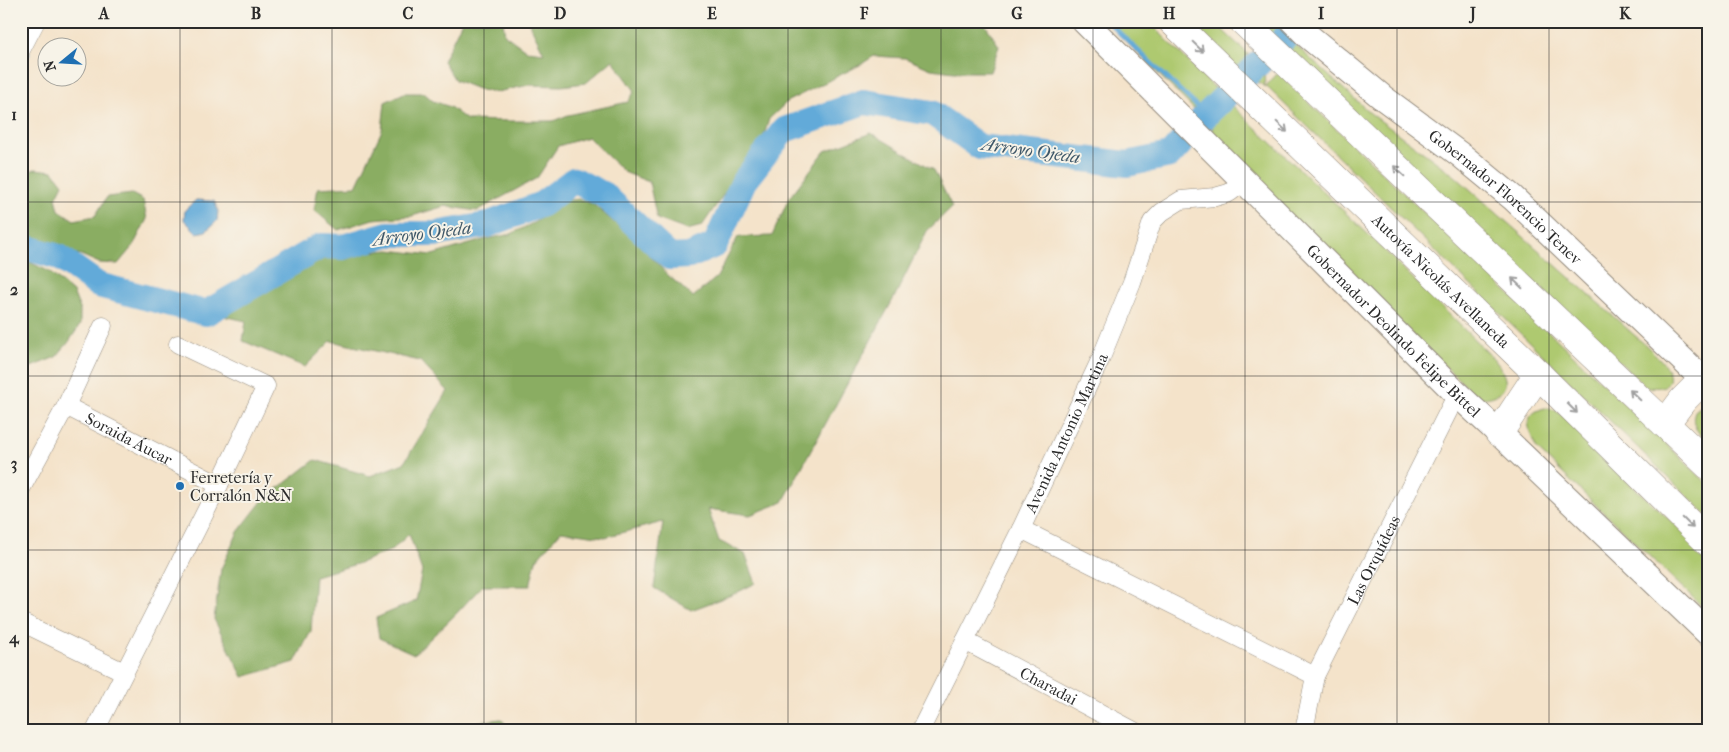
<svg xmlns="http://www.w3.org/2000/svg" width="1729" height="752" font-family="'IM FELL French Canon',serif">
<rect width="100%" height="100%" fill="#f7f3e8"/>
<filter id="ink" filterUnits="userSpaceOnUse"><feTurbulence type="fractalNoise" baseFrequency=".02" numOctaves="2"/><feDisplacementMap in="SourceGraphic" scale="10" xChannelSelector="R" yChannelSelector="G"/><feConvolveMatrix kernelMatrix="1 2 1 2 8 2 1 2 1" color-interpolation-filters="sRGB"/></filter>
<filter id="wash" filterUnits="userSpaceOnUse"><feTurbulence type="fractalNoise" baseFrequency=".0096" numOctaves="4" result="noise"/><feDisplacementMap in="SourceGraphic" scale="20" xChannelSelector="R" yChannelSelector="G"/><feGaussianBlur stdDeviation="1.12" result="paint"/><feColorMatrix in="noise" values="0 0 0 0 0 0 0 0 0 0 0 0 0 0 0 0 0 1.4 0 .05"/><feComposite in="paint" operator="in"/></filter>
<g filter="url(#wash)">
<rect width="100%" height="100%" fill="#f4e3ca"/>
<g fill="#aec96f" stroke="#6c7a4d">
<path d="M1105 21H1148L1239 112 1371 237 1494 359C1497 363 1501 368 1503 373 1512 392 1493 399 1478 398L1208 136 1213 128Z"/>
<polygon points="1179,21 1213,21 1248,54 1246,57 1264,73 1265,87 1278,73 1708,484 1708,516 1268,88 1235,69"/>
<path d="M1257 21H1269L1370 113 1455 176 1650 349C1656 355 1665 363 1668 371 1675 389 1656 389 1645 386Z"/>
<path d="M1708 406V442C1698 433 1690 425 1695 411L1700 407Z"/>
<path d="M1545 408 1555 410 1564 417 1613 468 1708 555V612L1537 449C1529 432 1520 414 1545 408Z"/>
</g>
<g fill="#8aad62" stroke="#5a6c46">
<polygon points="462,21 503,21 505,35 527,51 544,53 528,21 983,21 999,46 990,72 954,72 931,69 905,58 874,56 860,65 788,101 769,119 762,142 743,166 702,226 687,230 657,219 649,182 624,172 588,137 558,146 537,178 477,211 445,206 412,216 373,219 338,230 314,210 318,188 356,186 382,130 385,102 404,93 424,93 433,101 450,107 467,120 511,121 553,121 568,115 628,102 635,91 613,60 586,83 561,86 529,85 497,92 480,90 455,80 443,61"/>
<path d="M871 133 934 170 952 207 927 231 895 296 783 502 750 515 708 509 719 541 745 554 756 583 734 594 691 610 654 588 663 522 605 537 561 531 536 560 530 586H482L455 615 414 654 379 638 376 618 416 601 422 571 409 534 392 550 357 564 315 576 311 631 295 662 243 677 214 619 221 569 238 532 263 500 315 460 370 476 404 463 448 391 420 361 331 341 305 367 243 341 246 321 223 316C246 291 302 270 334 254L347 259 368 252 389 250 432 255 487 239 511 234 535 222 563 201 580 199 594 205 636 241 669 276 693 297 717 277 738 237 772 236 789 198 825 151Z"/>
<polygon points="35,169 53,171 63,184 56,198 59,210 74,220 95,216 107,197 132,194 143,200 147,219 133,246 118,264 99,263 81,255 57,250 21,235 21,181 30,171"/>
<polygon points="21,258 48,271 73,292 80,309 80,325 68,343 56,357 21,371"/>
<polygon points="501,719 512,731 468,731 477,722"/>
</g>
<polygon fill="#62aad9" stroke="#466a82" points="196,200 214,201 218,210 217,221 206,231 197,233 184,220 185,210"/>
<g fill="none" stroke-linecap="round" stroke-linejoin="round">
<g stroke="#62aad9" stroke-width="4.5">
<polyline points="1107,21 1206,115"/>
<polyline points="21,66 28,54"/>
</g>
<polyline stroke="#62aad9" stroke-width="26" points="21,246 59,257 98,285 206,313 321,246 343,247 388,234 435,234 487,225 542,204 574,180 604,195 670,257 689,256 715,245 744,181 784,130 864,102 932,113 980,147 1127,164 1170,155 1206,115 1302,21"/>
</g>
</g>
<g filter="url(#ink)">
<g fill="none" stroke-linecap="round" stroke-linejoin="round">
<defs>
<g id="street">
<polyline points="21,50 36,21"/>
<path id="s1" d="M66 406 219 485"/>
<polyline points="21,489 66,406 103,326"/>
<polyline points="1021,529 1315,676"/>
<polyline points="21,622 124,672"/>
<path id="s2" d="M965 641 1134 731"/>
<polyline points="95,731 219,485 266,386 178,344"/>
<path id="s3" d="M920 731 1021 529 1101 358 1132 282 1152 222 1162 212 1181 200 1215 197 1229 193 1244 182"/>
<path id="s4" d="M1304 731 1315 676 1457 394"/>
</g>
<g id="secondary">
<path id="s5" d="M1084 21 1457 394 1499 433 1708 633"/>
<path id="s6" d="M1293 21 1308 36 1382 97 1462 156 1513 198 1708 384"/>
</g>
<g id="highway">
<path id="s7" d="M1172 21 1538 374 1708 542"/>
<polyline points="1243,21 1708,465"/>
<polyline points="1665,424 1683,400 1703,380"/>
<polyline points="1499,433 1538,374"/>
</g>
</defs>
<use href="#street" stroke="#90877a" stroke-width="19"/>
<use href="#secondary" stroke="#90877a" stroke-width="27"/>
<use href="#highway" stroke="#90877a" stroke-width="29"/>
<use href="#street" stroke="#fff" stroke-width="18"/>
<use href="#secondary" stroke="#fff" stroke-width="25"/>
<use href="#highway" stroke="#fff" stroke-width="28"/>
</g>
<defs><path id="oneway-shaft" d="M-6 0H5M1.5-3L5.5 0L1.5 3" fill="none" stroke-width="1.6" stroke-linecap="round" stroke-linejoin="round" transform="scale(1.25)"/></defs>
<g stroke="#a0a0a0">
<use href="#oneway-shaft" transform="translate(1198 47) rotate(44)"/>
<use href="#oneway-shaft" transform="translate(1282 127) rotate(44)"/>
<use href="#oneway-shaft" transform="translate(1399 171) rotate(-136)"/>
<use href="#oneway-shaft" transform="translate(1517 283) rotate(-136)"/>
<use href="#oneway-shaft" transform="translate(1635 395) rotate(-136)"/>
<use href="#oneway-shaft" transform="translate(1572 408) rotate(45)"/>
<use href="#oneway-shaft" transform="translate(1688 523) rotate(45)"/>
</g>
</g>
<path fill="none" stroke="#2b2b2b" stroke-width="1" stroke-opacity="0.55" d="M180 21V731M332 21V731M484 21V731M636 21V731M788 21V731M941 21V731M1093 21V731M1245 21V731M1397 21V731M1549 21V731M21 202H1708M21 376H1708M21 550H1708"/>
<circle fill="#1f6fb2" stroke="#f7f3e8" stroke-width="2" cx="180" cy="486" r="5"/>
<g text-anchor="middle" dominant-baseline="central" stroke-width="4" stroke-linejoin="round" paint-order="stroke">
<g font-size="16" fill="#2b2b2b" stroke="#f7f3e8">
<text stroke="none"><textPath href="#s6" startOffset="276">Gobernador Florencio Tenev</textPath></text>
<text stroke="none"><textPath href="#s7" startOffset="374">Autovía Nicolás Avellaneda</textPath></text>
<text stroke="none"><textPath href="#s5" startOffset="438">Gobernador Deolindo Felipe Bittel</textPath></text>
<text stroke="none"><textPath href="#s3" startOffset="332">Avenida Antonio Martina</textPath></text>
<text stroke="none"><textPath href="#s1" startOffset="71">Soraida Áucar</textPath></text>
<text stroke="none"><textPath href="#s4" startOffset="186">Las Orquídeas</textPath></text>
<text stroke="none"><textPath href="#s2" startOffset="95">Charadai</textPath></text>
</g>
<g font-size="16" fill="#2b2b2b" stroke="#f7f3e8" text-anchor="start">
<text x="190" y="477">Ferretería y<tspan x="190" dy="18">Corralón N&amp;N</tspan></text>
</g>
<g font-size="18" font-style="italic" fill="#3e5768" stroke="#f7f3e8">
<text transform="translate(1031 151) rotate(8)">Arroyo Ojeda</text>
<text transform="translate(422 234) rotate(-7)">Arroyo Ojeda</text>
</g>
</g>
<rect width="1729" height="752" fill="none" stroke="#f7f3e8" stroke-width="55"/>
<g transform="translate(62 62) rotate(252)"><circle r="24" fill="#f7f3e8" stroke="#a5a39c"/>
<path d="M0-4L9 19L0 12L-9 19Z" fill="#1f6fb2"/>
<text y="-8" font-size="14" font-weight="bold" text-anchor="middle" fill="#2b2b2b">N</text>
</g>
<rect x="28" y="28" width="1674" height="696" fill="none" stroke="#2b2b2b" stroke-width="2"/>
<g font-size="16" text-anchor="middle" font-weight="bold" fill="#2b2b2b">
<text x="104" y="19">A</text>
<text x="256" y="19">B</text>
<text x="408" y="19">C</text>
<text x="560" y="19">D</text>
<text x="712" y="19">E</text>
<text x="864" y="19">F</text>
<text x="1017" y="19">G</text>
<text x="1169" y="19">H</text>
<text x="1321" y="19">I</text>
<text x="1473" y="19">J</text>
<text x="1625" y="19">K</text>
<text x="14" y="120">1</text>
<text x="14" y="295">2</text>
<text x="14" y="469">3</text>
<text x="14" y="643">4</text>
</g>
</svg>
